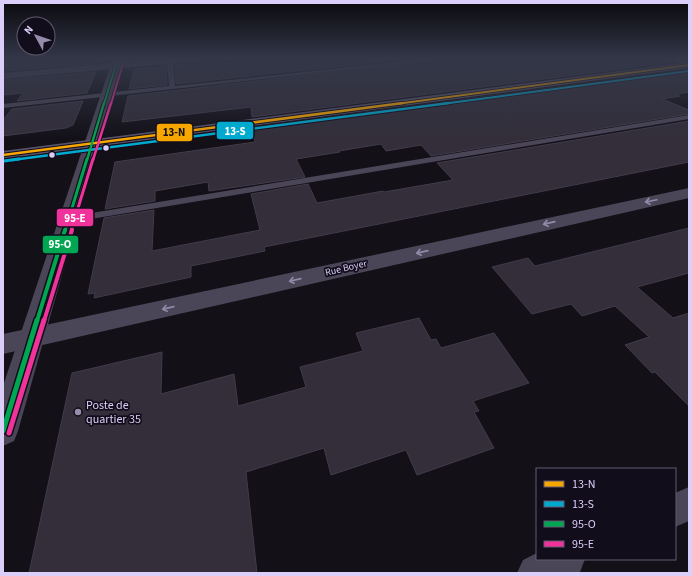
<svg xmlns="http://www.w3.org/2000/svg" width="692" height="576" font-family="'Source Sans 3',sans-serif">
<rect width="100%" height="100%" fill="#131018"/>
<g fill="#332e3a" stroke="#413b4b">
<polygon points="54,58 102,58 100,63 3,71 3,63"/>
<polygon points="205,58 222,58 222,63 273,58 417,58 176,84 175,65 199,62"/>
<polygon points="452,58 667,58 674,62 252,117 251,107 122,122 128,96"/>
<polygon points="166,66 167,85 129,89 134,69"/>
<polygon points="689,70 689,92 676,94 680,96 662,99 689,110 689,114 431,156 421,145 386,151 381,144 339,151 340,152 296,159 305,177 209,191 208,182 155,191 155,201 105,209 115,162 255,142 253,127"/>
<polygon points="96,72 87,93 17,101 23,93 3,95 3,80"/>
<polygon points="83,101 73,125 66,128 3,136 3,120 12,109"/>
<polygon points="689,121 689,162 264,247 265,251 191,266 191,277 94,298 95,293 88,294 104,218 154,210 152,251 260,230 251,194 308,184 317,203 383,191 384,192 453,180 437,163"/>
<polygon points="689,228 689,273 637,287 673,318 689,313 689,406 655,372 652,373 625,345 649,337 615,306 582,316 571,304 532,314 492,267 528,258 535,266"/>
<polygon points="419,318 431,340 436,339 441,348 494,333 529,383 473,401 479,411 474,412 494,448 417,475 406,450 331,475 324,448 246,472 257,573 29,573 72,373 162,352 161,394 234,374 238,406 306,387 300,367 363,351 356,333"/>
</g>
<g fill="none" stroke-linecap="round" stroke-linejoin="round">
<g fill="#4a4657" fill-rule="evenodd">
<polygon points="433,58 451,58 3,108 3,104 169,86 167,61 170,59 173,61 175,86"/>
<polygon points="689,115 689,119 67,223 62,220 67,217"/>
</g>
<g fill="#4a4657" fill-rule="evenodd">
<polygon points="166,58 204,58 199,61 3,79 3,73"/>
<polygon points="689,188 689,198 3,354 3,334"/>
<polygon points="689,487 689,521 675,527 675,493"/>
<polygon points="537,553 537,559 585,559 580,572 578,573 517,573 523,560"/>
</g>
<g fill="#4a4657" fill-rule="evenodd">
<polygon points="113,58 123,58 18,431 14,441 3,446 3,386"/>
<polygon points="668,58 682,58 689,61 689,67"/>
</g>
<polygon fill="#59536a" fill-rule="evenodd" points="689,62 689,68 3,159 3,151"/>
<defs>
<polyline id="bus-1-far1" points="396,104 689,65"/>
<polyline id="bus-1" points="3,155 403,103"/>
<polyline id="bus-2-far2" points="442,104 689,71"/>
<polyline id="bus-2-far1" points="12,160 449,103"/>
<polyline id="bus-2" points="4,161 19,159"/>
<polyline id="bus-3-far4" points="104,104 118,58"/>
<polyline id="bus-3-far3" points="87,160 104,103"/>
<polyline id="bus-3-far2" points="65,231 87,159"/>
<polyline id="bus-3-far1" points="37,321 65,230"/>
<polyline id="bus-3" points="3,431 37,320"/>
<polyline id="bus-4-far4" points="111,104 124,60"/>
<polyline id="bus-4-far3" points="93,160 111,103"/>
<polyline id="bus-4-far2" points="71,231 93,159"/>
<polyline id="bus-4-far1" points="44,321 72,230"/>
<polyline id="bus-4" points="9,433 44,320"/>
</defs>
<use href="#bus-1-far1" stroke="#120d1b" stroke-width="3.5"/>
<use href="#bus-1" stroke="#120d1b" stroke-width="4.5"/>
<use href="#bus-2-far2" stroke="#120d1b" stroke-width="3.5"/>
<use href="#bus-2-far1" stroke="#120d1b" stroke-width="4.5"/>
<use href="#bus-2" stroke="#120d1b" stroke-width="5.5"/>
<use href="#bus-3-far4" stroke="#120d1b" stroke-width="3.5"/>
<use href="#bus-3-far3" stroke="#120d1b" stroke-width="4.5"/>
<use href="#bus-3-far2" stroke="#120d1b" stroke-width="5.5"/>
<use href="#bus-3-far1" stroke="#120d1b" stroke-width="7"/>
<use href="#bus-3" stroke="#120d1b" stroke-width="8"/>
<use href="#bus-4-far4" stroke="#120d1b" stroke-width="3.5"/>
<use href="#bus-4-far3" stroke="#120d1b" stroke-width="4.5"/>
<use href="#bus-4-far2" stroke="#120d1b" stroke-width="5.5"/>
<use href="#bus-4-far1" stroke="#120d1b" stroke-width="7"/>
<use href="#bus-4" stroke="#120d1b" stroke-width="8"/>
<use href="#bus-1-far1" stroke="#f7a600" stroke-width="2"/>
<use href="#bus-1" stroke="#f7a600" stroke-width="2.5"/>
<use href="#bus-2-far2" stroke="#00a9ce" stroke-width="2"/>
<use href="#bus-2-far1" stroke="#00a9ce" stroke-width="2.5"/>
<use href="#bus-2" stroke="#00a9ce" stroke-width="3"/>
<use href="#bus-3-far4" stroke="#00a651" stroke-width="2"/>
<use href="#bus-3-far3" stroke="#00a651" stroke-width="2.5"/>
<use href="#bus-3-far2" stroke="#00a651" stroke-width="3"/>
<use href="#bus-3-far1" stroke="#00a651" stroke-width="4"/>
<use href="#bus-3" stroke="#00a651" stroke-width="5"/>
<use href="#bus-4-far4" stroke="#ef339a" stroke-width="2"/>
<use href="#bus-4-far3" stroke="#ef339a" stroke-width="2.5"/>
<use href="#bus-4-far2" stroke="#ef339a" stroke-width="3"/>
<use href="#bus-4-far1" stroke="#ef339a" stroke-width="4"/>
<use href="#bus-4" stroke="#ef339a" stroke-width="5"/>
</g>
<defs><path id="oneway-shaft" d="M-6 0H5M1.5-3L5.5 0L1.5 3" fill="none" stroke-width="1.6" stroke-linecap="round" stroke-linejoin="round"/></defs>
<g stroke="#928aa8">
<use href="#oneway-shaft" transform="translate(651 201) rotate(168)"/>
<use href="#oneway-shaft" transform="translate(549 223) rotate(167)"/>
<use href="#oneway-shaft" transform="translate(422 252) rotate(167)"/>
<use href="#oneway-shaft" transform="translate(295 280) rotate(167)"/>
<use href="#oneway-shaft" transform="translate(168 308) rotate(167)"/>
</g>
<linearGradient id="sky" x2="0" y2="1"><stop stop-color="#0a090d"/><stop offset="0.42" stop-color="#333748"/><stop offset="1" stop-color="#333748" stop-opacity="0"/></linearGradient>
<rect width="692" height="139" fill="url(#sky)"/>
<g fill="#dbcef8" stroke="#120d1b" stroke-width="1.5">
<circle cx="106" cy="148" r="3.5"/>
<circle cx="52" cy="155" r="3.5"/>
</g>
<circle fill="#958caa" stroke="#120d1b" stroke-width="1.5" cx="78" cy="412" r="4"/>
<g text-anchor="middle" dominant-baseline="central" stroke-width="3.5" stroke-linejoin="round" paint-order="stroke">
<g font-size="10" fill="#dbcef8" stroke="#120d1b">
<text transform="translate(346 268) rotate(-13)">Rue Boyer</text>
</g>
<g font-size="12" fill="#dbcef8" stroke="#120d1b" text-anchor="start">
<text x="86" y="405">Poste de<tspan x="86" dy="14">quartier 35</tspan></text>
</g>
</g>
<g stroke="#120d1b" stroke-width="1.5">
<rect x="216" y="121" width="38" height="19" rx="4" fill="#00a9ce"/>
<rect x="156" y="123" width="37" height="19" rx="4" fill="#f7a600"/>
<rect x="56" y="208" width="38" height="19" rx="4" fill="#ef339a"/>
<rect x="42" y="235" width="37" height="19" rx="4" fill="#00a651"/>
</g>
<g font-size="11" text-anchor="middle" font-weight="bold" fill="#fff">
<text x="235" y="135">13-S</text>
<text x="75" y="222">95-E</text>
<text x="60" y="248">95-O</text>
</g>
<g font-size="11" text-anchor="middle" font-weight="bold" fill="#111">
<text x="174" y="136">13-N</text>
</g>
<rect width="692" height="576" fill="none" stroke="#dbcef8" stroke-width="8"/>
<rect x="536" y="468" width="140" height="92" fill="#120d1b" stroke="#625a73"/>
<rect x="544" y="481" width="20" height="6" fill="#f7a600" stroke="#625a73"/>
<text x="572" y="488" font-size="12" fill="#dbcef8">13-N</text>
<rect x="544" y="501" width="20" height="6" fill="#00a9ce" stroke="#625a73"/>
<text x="572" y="508" font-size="12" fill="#dbcef8">13-S</text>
<rect x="544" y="521" width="20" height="6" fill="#00a651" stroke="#625a73"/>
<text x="572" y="528" font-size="12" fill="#dbcef8">95-O</text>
<rect x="544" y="541" width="20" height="6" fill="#ef339a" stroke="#625a73"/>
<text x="572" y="548" font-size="12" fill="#dbcef8">95-E</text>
<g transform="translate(36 36) rotate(310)"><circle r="19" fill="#120d1b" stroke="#625a73"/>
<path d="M0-3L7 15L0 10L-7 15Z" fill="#958caa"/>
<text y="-6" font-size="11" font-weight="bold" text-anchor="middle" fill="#dbcef8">N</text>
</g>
</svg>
